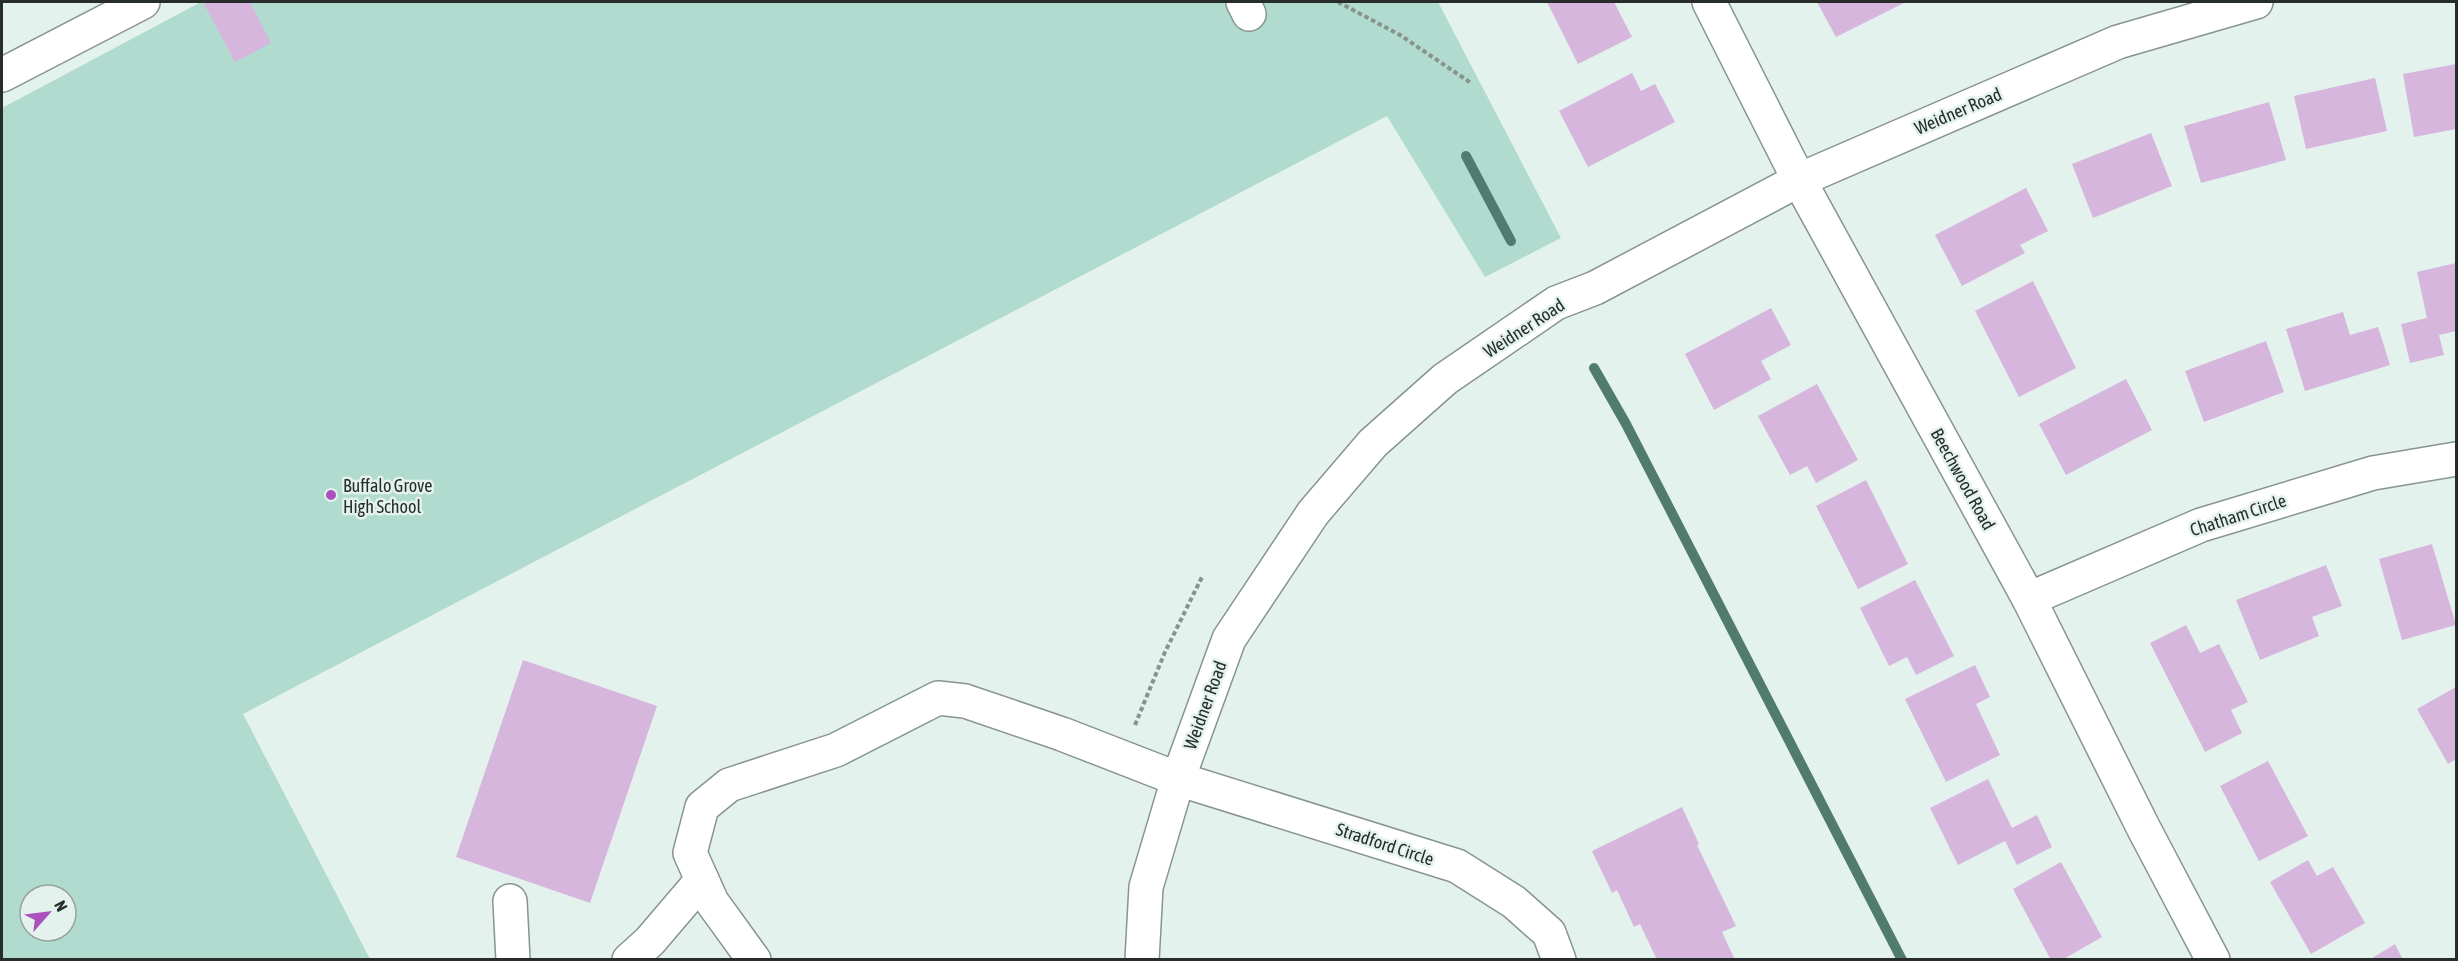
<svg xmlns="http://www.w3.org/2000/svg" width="2458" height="961" font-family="'Asap Condensed',sans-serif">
<rect width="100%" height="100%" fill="#e4f2ee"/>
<path fill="#b1dbcf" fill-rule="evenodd" d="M201 2H1438L1561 238 1485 277 1387 116 243 714 370 959 2 960V108ZM30 895H66V931H30Z"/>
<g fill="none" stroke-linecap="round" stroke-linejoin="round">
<g stroke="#527b70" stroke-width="10">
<polyline points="1466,156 1511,241"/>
<polyline points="1594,368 1626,424 1902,960"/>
</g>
</g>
<g fill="#d6b6dd">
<polygon points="203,2 250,2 271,43 235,62"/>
<polygon points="1547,2 1614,2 1632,37 1578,64"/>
<polygon points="1817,2 1906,2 1836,37"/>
<polygon points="2456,64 2456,129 2414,137 2403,74"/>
<polygon points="1632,73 1641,91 1655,84 1675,122 1588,167 1559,111"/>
<polygon points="2375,78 2387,131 2306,149 2294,96"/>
<polygon points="2269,102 2286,160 2201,183 2184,126"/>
<polygon points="2151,133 2172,186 2093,218 2072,164"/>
<polygon points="2026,188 2048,231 2020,245 2025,253 1962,286 1935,235"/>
<polygon points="2456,263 2456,331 2439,335 2444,355 2410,363 2401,324 2427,318 2417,272"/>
<polygon points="2033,281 2076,368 2019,397 1975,311"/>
<polygon points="1771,308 1791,345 1761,361 1771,379 1714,410 1685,354"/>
<polygon points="2343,312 2350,335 2378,327 2390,365 2305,391 2286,329"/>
<polygon points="2266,341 2284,392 2204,422 2185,371"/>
<polygon points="2126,379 2152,430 2066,475 2039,424"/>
<polygon points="1817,384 1858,460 1816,483 1807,466 1790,475 1758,416"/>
<polygon points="1866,480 1908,564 1858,589 1816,506"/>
<polygon points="2432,544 2456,625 2402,640 2379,559"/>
<polygon points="2326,565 2342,606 2312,617 2319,636 2260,660 2236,600"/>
<polygon points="1915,580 1954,656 1916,675 1907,657 1889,666 1860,608"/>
<polygon points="2186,625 2200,653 2219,644 2248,702 2231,710 2242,733 2205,752 2150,643"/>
<polygon points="523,660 657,706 590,903 456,857"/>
<polygon points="1975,665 1990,697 1976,704 2000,755 1946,782 1905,699"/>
<polygon points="2456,687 2456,759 2448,764 2417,709"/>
<polygon points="2268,761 2308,836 2259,861 2220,786"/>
<polygon points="1988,779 2012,828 2037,815 2052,847 2017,865 2005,841 1958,865 1930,808"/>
<polygon points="1682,807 1699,844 1697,845 1736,926 1722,932 1735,960 1657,960 1640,924 1634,927 1617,890 1612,893 1592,851"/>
<polygon points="2308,860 2317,876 2333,867 2365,923 2311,954 2270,882"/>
<polygon points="2061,862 2102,937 2062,960 2051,960 2013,889"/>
<polygon points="2395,944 2403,960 2369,960"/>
</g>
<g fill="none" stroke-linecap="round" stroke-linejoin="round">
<defs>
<g id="minor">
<polyline points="1243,2 1249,14"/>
<polyline points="1709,2 1799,180 2029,599 2144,829 2213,960"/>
<polyline points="2,75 143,2"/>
<polyline points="2029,599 2201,525 2373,473 2456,459"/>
<polyline points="510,901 513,960"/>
<polyline points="629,960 650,941 702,880"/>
<polyline points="754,960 712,902 690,853 702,807 729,785 836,750 938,698 965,701 1062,734 1178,779 1457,866 1514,902 1549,933 1559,960"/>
<polyline points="1142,960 1146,887 1178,779 1229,639 1313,513 1373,443 1445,379 1556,303 1595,288 1799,180 2118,42 2256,2"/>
</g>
</defs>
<use href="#minor" stroke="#879490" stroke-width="36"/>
<g stroke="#88928f" stroke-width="4" stroke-dasharray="4.5 3" stroke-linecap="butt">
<polyline points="1338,2 1400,35 1471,83"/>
<polyline points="1135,725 1165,652 1203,575"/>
</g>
<use href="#minor" stroke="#fff" stroke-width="33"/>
</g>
<circle fill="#aa51be" stroke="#e4f2ee" stroke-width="2" cx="331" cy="495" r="6"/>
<g text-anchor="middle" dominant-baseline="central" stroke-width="5" stroke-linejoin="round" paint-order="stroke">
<g font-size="18" fill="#272d2b" stroke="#e4f2ee">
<text transform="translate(1958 111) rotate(-23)">Weidner Road</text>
<text transform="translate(1524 328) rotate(-33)">Weidner Road</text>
<text transform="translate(1963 479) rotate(61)">Beechwood Road</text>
<text transform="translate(2238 515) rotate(-18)">Chatham Circle</text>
<text transform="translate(1205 705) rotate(-70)">Weidner Road</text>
<text transform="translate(1385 844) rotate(18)">Stradford Circle</text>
</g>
<g font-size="18" fill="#272d2b" stroke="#e4f2ee" text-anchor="start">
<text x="343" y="485">Buffalo Grove<tspan x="343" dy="21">High School</tspan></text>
</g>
</g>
<rect width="2458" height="961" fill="none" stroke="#272d2b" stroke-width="6"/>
<g transform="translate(48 913) rotate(62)"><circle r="28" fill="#e4f2ee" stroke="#98a3a0" stroke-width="1.5"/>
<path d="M0-4.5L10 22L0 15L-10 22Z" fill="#aa51be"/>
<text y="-9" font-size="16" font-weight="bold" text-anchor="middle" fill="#272d2b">N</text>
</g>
</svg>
